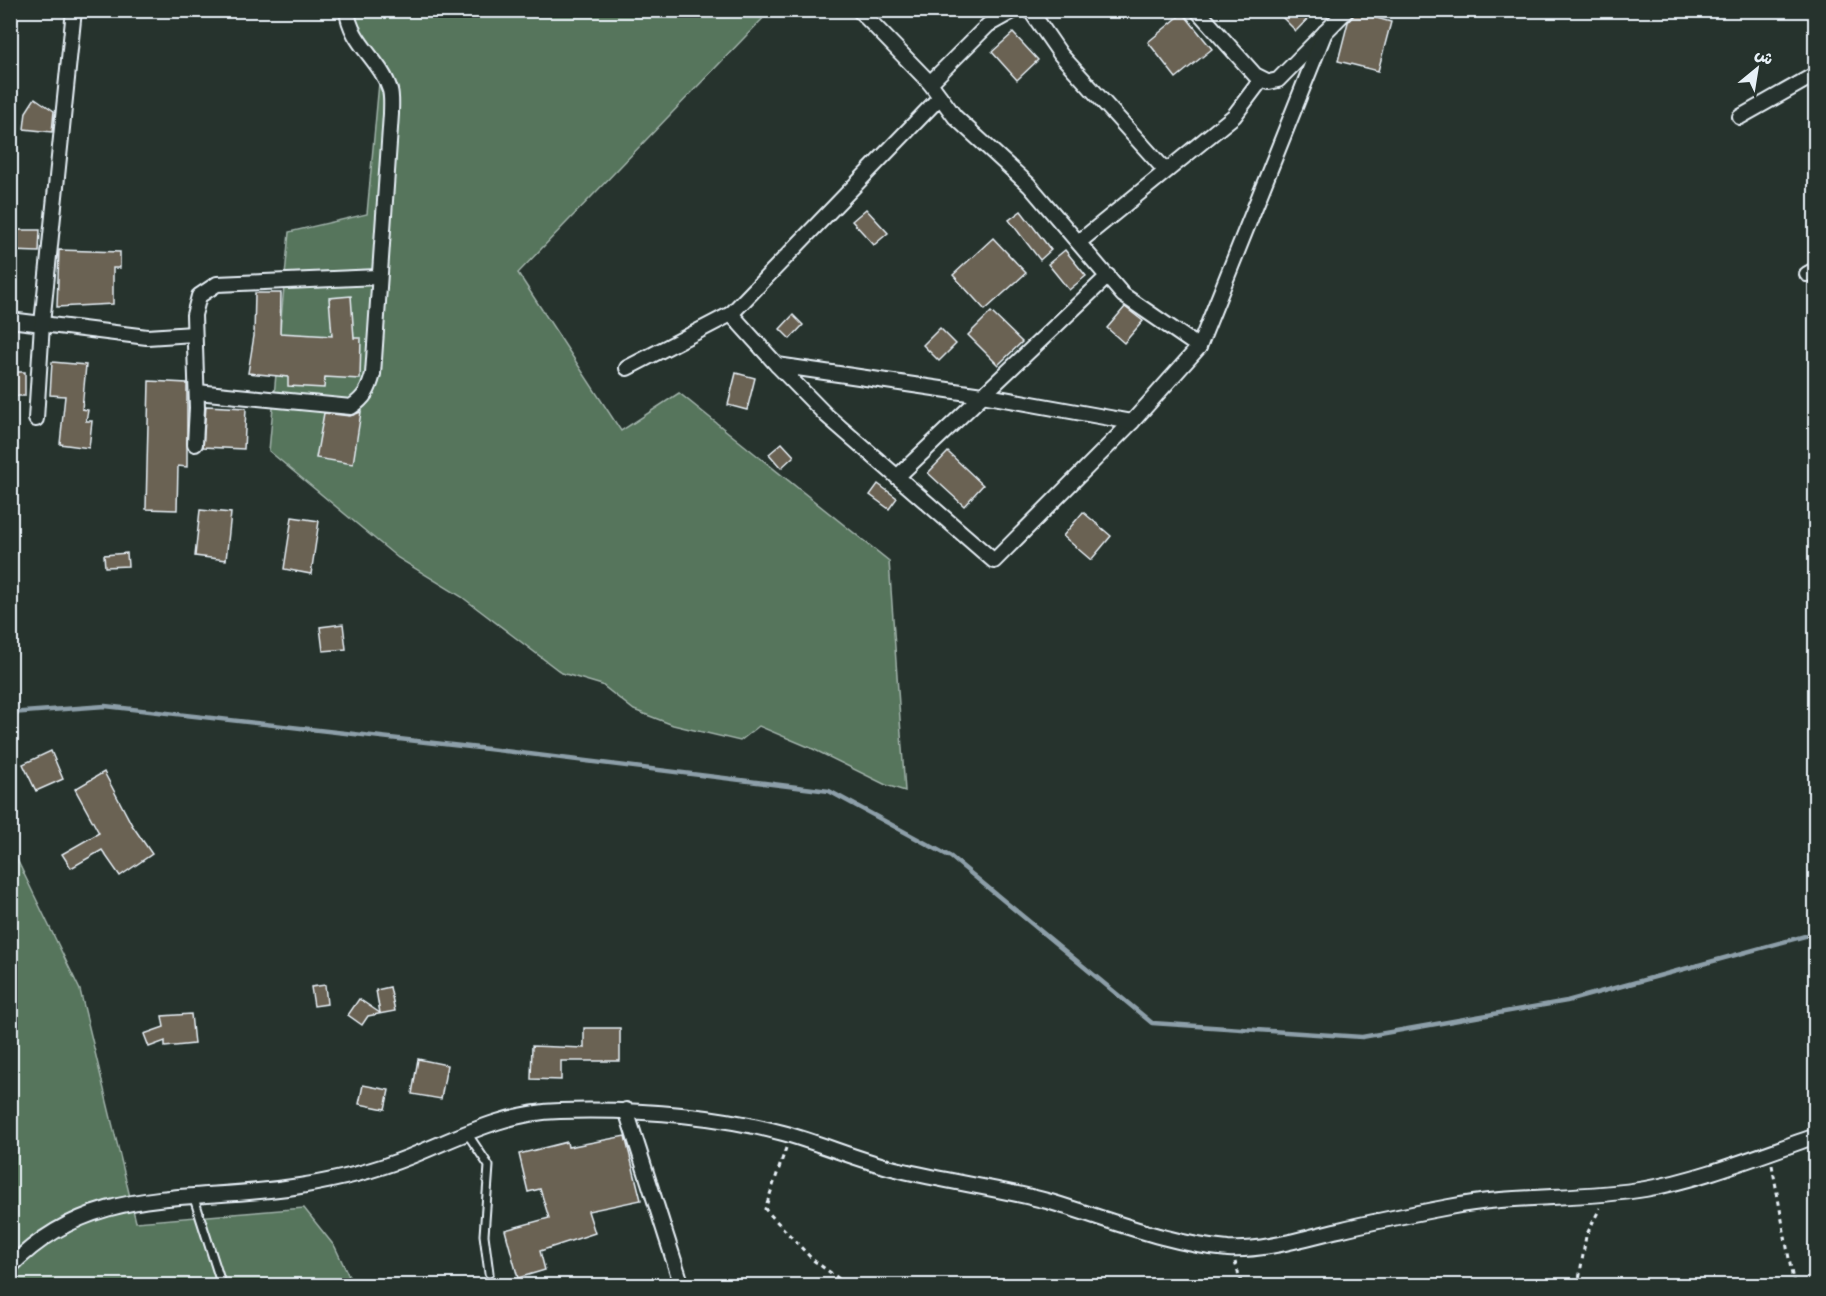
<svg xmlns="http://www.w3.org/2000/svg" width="1826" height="1296" font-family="Itim,'Playpen Sans Arabic',sans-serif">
<rect width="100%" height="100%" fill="#26332d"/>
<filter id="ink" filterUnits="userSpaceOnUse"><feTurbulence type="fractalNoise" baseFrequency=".0167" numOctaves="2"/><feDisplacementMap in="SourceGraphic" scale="12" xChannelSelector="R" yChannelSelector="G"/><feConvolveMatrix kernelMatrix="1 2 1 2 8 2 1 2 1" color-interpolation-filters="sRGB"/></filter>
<g filter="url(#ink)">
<g fill="#57745c" stroke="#a0b2aa" stroke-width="1.5">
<polygon points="335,11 770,11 518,273 621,431 679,393 889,561 905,791 886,785 811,748 759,726 740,741 673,725 634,710 602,685 562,673 462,597 398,558 269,451 289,232 367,214 381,61"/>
<polygon points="10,845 80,990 136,1222 304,1208 335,1247 353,1285 11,1285"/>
</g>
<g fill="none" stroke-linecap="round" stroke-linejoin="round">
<polyline stroke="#8d9fa9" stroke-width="4.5" points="10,713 105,706 488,749 829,791 951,857 1152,1023 1362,1037 1567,1001 1816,933"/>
</g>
<g fill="#6a6253" stroke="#e8f1f8" stroke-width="1.5">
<polygon points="1275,10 1316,10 1296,31"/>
<polygon points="1356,12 1391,22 1378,71 1338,61 1348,22"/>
<polygon points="1183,13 1212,49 1176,78 1148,42"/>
<polygon points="1013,33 1038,60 1017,80 992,52"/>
<polygon points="35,98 54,111 52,132 24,129 26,112"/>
<polygon points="866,209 888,233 874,245 852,221"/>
<polygon points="1021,211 1051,250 1040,260 1009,220"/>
<polygon points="10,230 40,230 39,252 10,251"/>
<polygon points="993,238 1026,273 985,310 953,275"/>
<polygon points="59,250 120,252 120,268 113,268 113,304 57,307"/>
<polygon points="1065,250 1086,276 1069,290 1048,264"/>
<polygon points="255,293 281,293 280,333 332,336 329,298 351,296 354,338 361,338 360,379 325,377 324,388 288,386 288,377 248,373 254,336"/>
<polygon points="1125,307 1143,321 1124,343 1107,328"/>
<polygon points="991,312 1022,342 998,365 968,335"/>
<polygon points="793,315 803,325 790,339 780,329"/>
<polygon points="940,328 956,344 939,361 923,345"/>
<polygon points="52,362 86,365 82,409 88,410 86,421 92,421 89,448 60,444 65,396 50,395"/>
<rect x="10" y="372" width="15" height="24"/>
<polygon points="736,373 755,378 747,410 728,405"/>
<polygon points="149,381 187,383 187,467 178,466 177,510 146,509"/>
<polygon points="206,406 246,408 244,449 203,447"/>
<polygon points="361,412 353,464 316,458 324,413 350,416"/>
<polygon points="782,443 794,456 781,468 769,454"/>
<polygon points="948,452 983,485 964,506 928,473"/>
<polygon points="878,484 897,498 889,509 870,495"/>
<polygon points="200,510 231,513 226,560 195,556"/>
<polygon points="1083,512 1111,536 1091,560 1063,536"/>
<polygon points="292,517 319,521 311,574 284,569"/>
<polygon points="127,553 128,566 105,567 104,555"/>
<polygon points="343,624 346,649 323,651 320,627"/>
<polygon points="51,751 63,779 36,791 23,764"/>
<polygon points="104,772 132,825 152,854 120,876 102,850 71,868 62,854 99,833 75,789"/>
<polygon points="325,985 327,1004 314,1006 311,987"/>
<polygon points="390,987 395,1011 368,1016 362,1025 348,1015 359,999 380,1013 376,990"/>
<polygon points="191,1014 194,1044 165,1047 165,1041 149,1047 144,1034 164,1027 162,1016"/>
<polygon points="584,1028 620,1028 620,1061 561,1061 561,1080 531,1079 532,1046 584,1048"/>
<polygon points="418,1059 447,1065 441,1099 412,1094"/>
<polygon points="363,1085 389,1090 385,1109 359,1104"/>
<polygon points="625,1136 641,1200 588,1211 595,1233 540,1251 545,1270 518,1278 505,1230 549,1218 540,1189 528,1192 519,1154 567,1142 568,1147"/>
</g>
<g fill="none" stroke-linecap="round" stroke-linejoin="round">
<defs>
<g id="service">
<polyline points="467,1133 489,1166 484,1235 489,1273"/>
<polyline points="193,1195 222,1286"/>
</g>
<g id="minor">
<polyline points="859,10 930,83 955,117 1029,185 1123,295 1199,347"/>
<polyline points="1030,10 1061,55 1165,170"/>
<polyline points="1197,10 1255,75 1269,82 1278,80 1347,10"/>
<polyline points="930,83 988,25 1015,10"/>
<polyline points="1740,117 1816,74"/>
<polyline points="1079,242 1234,116 1261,80"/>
<polyline points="1807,274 1816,269"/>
<polyline points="731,314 940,97"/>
<polyline points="10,320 147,337 194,334"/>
<polyline points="777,365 826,415 994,561 1132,422 1199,347 1325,32"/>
<polyline points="627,368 731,314 777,365 982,395 1132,422"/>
<path d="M197 392 351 407C365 398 369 389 373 374L391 114C391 107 392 97 390 90 381 60 350 43 347 10"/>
<polyline points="36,419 42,324 74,10"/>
<polyline points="195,444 197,408 194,315 199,296 217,284 378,277"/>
<polyline points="897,477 1108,276"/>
<polyline points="626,1110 682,1286"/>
<path d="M10 1267C94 1180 193 1204 300 1186 337 1180 374 1171 409 1157 459 1137 505 1112 560 1111 635 1109 711 1114 783 1133 823 1144 860 1161 900 1170 948 1182 998 1188 1047 1201 1106 1218 1166 1244 1228 1249 1265 1251 1303 1238 1339 1230 1375 1221 1412 1214 1449 1207 1514 1194 1580 1200 1645 1189 1699 1180 1763 1154 1816 1136"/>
</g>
</defs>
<use href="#service" stroke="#e8f1f8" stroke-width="11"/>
<use href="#minor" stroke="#e8f1f8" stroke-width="18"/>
<g stroke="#e8f1f8" stroke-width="3" stroke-dasharray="4.5 4.5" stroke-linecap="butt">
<polyline points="786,1148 765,1209 813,1260 849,1286"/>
<polyline points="1772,1165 1794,1286"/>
<polyline points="1235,1262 1242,1286"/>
<polyline points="1578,1286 1586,1236 1600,1208"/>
</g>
<use href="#service" stroke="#26332d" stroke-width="7"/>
<use href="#minor" stroke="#26332d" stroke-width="14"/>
</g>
</g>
<rect width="1826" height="1296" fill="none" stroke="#26332d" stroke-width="36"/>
<rect x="18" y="18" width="1790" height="1260" fill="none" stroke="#e8f1f8" stroke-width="2" filter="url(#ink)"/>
<g transform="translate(1757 69) rotate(30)" stroke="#26332d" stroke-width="4.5" paint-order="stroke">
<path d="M0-4.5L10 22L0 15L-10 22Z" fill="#e8f1f8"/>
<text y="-9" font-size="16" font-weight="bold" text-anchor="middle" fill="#e8f1f8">ش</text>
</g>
</svg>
